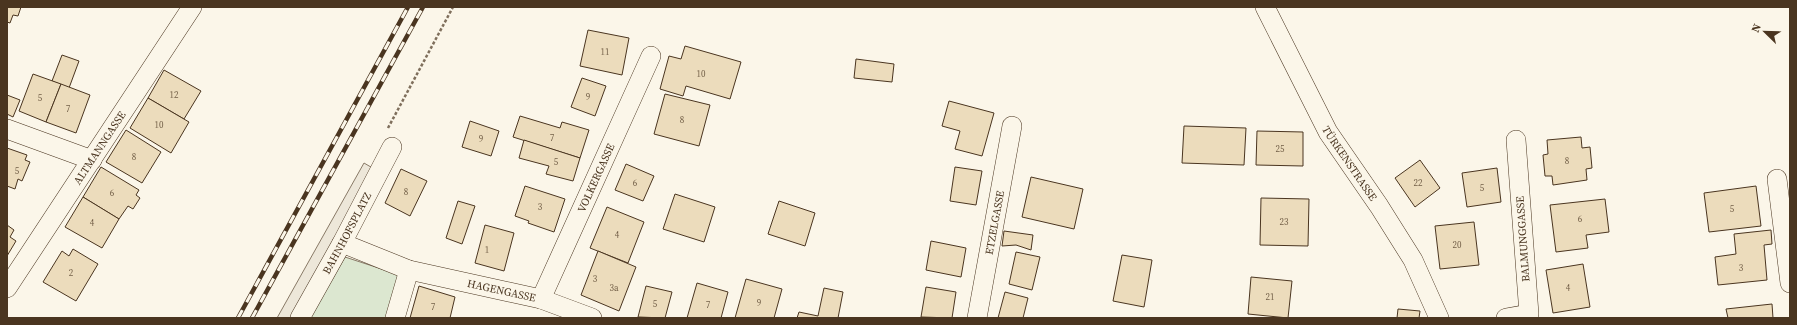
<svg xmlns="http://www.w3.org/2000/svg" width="1797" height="325" font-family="'Source Serif 4',serif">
<rect width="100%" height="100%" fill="#fbf6e9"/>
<polygon fill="#dce7d0" stroke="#887966" points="345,257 400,275 388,318 310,318"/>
<polygon fill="#ede7d9" stroke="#887966" points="364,163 376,170 293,318 277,318"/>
<g fill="#ecdcbc" stroke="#4a3520">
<polygon points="7,7 21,7 18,16 13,15 10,23 7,22"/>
<polygon points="588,30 629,38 622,75 580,66"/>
<polygon points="685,46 741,62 730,99 686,86 683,96 660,89 669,56 681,59"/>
<polygon points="62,55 79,61 69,88 52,81"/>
<polygon points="856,59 894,64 892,82 854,78"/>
<polygon points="164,70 201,91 184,119 148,98"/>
<polygon points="33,74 61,84 46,122 19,111"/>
<polygon points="582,78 606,86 595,116 571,107"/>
<polygon points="61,84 90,95 76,133 46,122"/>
<polygon points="665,94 710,105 699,146 654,134"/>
<polygon points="7,95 20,100 13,117 7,114"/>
<polygon points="148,98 189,122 171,153 130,128"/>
<polygon points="949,101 994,113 982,156 955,149 960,131 942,126"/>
<polygon points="520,116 560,128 562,122 589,130 580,158 513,137"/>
<polygon points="470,121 499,131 491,156 462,147"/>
<polygon points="1184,126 1246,128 1244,165 1182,163"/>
<polygon points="126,130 161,152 142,183 106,162"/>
<polygon points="1257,131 1303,132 1303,166 1256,165"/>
<polygon points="1581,137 1582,148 1590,147 1592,168 1586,169 1587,180 1553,185 1552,176 1545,176 1543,155 1548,154 1547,140"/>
<polygon points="524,140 580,158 573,181 546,174 549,166 519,158"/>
<polygon points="7,148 27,155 25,160 30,162 22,181 18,179 15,189 7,186"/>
<polygon points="1420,160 1440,188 1415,207 1395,178"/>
<polygon points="626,164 654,176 643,201 615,190"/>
<polygon points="101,167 139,190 136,195 140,198 133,209 128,206 119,219 83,197"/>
<polygon points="955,167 982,171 976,205 950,201"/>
<polygon points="1497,168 1501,202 1467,207 1462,173"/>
<polygon points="401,169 427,181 410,216 385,203"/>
<polygon points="1031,177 1083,189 1074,229 1022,217"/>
<polygon points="525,186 565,199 554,232 528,223 529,221 515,216"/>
<polygon points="1756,186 1761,226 1709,232 1704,193"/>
<polygon points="675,194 715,207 704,242 663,229"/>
<polygon points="83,197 119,219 102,248 65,227"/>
<polygon points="1261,198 1309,199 1308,246 1260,245"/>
<polygon points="1605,199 1609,232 1586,235 1588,248 1556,252 1550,205"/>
<polygon points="458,201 475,206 462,244 446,238"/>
<polygon points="779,201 815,213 805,246 768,234"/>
<polygon points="607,207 644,222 628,263 590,248"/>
<polygon points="1474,222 1479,265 1440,269 1435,226"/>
<polygon points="7,225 14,230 10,237 16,241 7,256"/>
<polygon points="485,225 514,233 504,271 475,263"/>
<polygon points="1771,230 1772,244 1764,245 1767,280 1718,285 1715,257 1736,254 1734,234"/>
<polygon points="1004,231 1033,235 1031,250 1016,245 1002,246"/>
<polygon points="931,241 966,248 961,277 926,270"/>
<polygon points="73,249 98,264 76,301 43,282 62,251 69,256"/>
<polygon points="598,251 636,267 619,311 581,295"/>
<polygon points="1016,252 1040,257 1032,290 1009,284"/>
<polygon points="1122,255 1152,260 1144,307 1113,301"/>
<polygon points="1583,264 1590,307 1553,313 1546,270"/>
<polygon points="1251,277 1292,281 1288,318 1248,314"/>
<polygon points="746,279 782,289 774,318 735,318"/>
<polygon points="697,283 728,292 721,318 687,318"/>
<polygon points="419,286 455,297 450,318 410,318"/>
<polygon points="646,286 672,292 665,318 638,317"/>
<polygon points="926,287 956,292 952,318 921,317"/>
<polygon points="824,288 843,292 838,318 797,318 799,312 818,316"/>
<polygon points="1005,292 1028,298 1023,318 998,318"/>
<polygon points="1772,304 1773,318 1728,318 1726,309"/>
<polygon points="1398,309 1420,311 1419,318 1397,318"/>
</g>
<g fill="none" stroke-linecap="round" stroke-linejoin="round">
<defs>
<g id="street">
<path id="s1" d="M1265 7 1328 132 1379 206 1413 260 1439 318"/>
<polyline points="7,129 92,160"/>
<polyline points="1777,179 1790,283"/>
<path id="s2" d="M342 243 409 270 541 299 592 318"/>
<path id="s3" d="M7 288 192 7"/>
<path id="s4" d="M541 299 651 56"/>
<path id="s5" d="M300 318 342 243 392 147"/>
<polyline points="395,318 409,270"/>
<path id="s6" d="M977 318 1012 126"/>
<polyline points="1506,318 1529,314 1516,140"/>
</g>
</defs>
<use href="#street" stroke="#4a3520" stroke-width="20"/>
<polyline stroke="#7f6f5c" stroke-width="2.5" stroke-dasharray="3 2" stroke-linecap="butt" points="388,128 453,7"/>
<use href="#street" stroke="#fbf6e9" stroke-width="19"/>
<defs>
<g id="rail">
<polyline points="238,318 408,7"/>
<polyline points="252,318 423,7"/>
</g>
</defs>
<use href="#rail" stroke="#4a3520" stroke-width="4.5"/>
<use href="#rail" stroke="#fbf6e9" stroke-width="3" stroke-dasharray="9" stroke-linecap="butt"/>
</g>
<g text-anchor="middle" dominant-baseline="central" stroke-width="3" stroke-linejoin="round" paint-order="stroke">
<g font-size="9" fill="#725f47">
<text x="605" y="52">11</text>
<text x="701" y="74">10</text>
<text x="174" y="95">12</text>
<text x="588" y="97">9</text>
<text x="40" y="98">5</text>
<text x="68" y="109">7</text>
<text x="682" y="120">8</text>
<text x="159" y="125">10</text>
<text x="552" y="138">7</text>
<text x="481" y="139">9</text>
<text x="1280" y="149">25</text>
<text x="134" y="157">8</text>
<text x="1567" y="161">8</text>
<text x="556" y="162">5</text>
<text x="17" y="171">5</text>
<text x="635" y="183">6</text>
<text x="1418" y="183">22</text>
<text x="1482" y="188">5</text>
<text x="406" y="192">8</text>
<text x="112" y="193">6</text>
<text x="540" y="207">3</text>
<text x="1732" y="209">5</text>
<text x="1580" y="219">6</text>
<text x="1284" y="222">23</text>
<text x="92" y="223">4</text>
<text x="617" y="235">4</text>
<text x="1457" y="245">20</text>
<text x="487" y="250">1</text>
<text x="1741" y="268">3</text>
<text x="71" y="273">2</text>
<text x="595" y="279">3</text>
<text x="614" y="288">3a</text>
<text x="1568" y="288">4</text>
<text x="1270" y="297">21</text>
<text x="759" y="303">9</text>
<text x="655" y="304">5</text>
<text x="708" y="305">7</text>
<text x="433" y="307">7</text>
</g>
<g font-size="11" fill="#4a3520" stroke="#fbf6e9">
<text stroke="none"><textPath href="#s3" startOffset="168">ALTMANNGASSE</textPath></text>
<text stroke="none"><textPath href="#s1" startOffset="178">TÜRKENSTRASSE</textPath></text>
<text stroke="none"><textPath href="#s4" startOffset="133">VOLKERGASSE</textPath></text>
<text stroke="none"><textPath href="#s6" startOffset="97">ETZELGASSE</textPath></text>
<text stroke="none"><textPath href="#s5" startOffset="97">BAHNHOFSPLATZ</textPath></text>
<text transform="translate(1523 239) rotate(-94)">BALMUNGGASSE</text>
<text stroke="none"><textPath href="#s2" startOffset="167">HAGENGASSE</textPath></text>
</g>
</g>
<rect width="1797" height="325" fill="none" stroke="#4a3520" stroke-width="16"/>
<g transform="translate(1765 32) rotate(293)" stroke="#fbf6e9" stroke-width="3" paint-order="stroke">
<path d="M0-3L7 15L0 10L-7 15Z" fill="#4a3520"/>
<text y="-6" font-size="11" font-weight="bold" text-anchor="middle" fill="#4a3520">N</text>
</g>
</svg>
